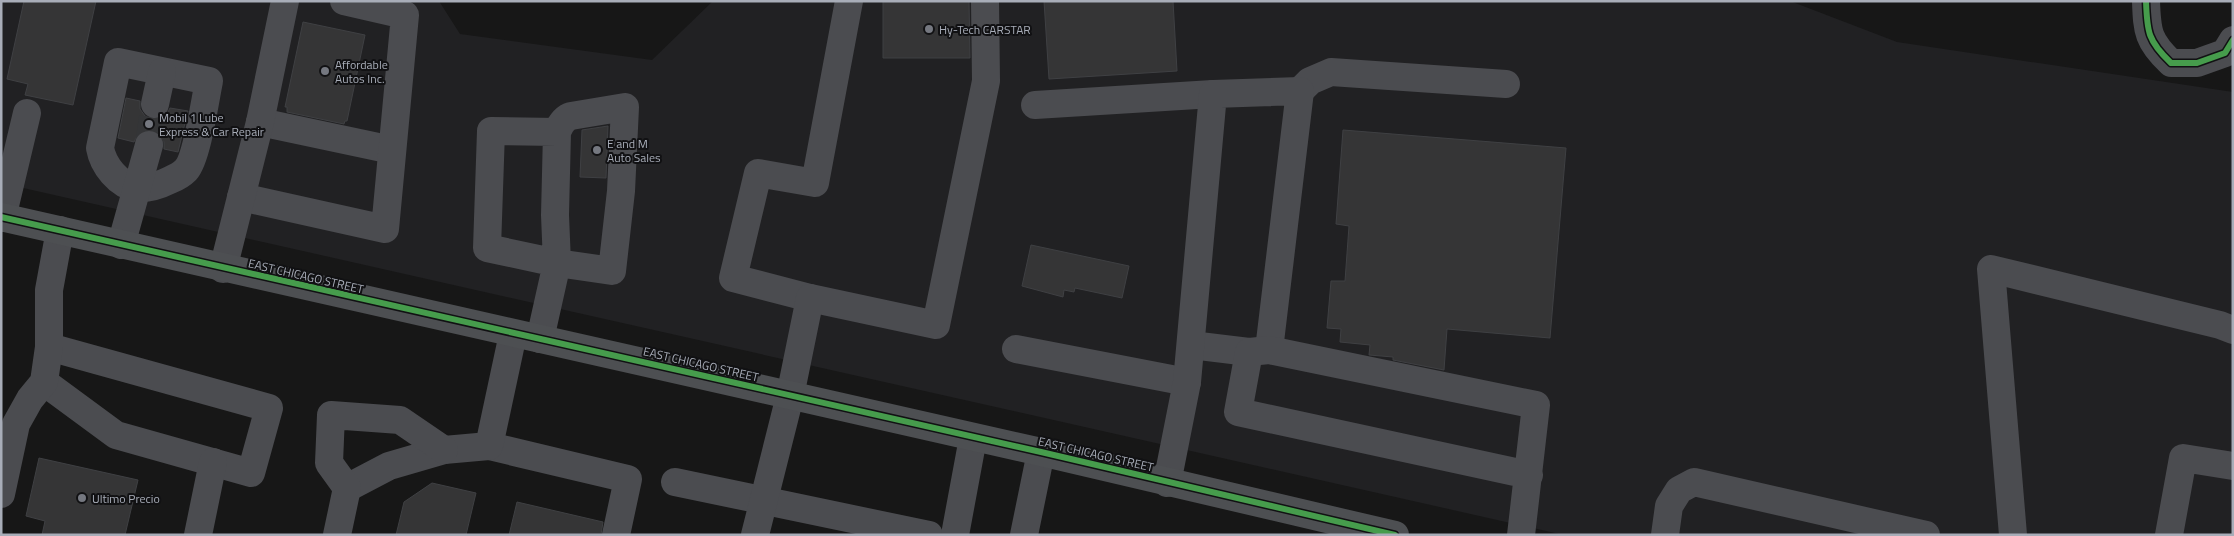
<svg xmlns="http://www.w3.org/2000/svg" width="2234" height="536" font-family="'Titillium Web',sans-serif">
<rect width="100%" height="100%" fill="#171717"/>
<polygon fill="#212123" points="1,1 439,1 460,34 652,60 713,1 1790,1 1897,42 2233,92 2233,535 1564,535 1,183"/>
<g fill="#353536" stroke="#3f4043">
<polygon points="24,1 96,1 73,105 25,95 28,84 7,79"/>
<polygon points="883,1 969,1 970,58 883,58"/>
<polygon points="1044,1 1173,1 1177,71 1049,79"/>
<polygon points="303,22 365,35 347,121 345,121 344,124 287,112 287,107 285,107"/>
<polygon points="126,98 140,101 140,109 145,116 151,119 160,119 167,114 170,108 188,111 178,152 164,149 164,142 160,134 153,130 146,130 138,134 134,142 118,138"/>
<polygon points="608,126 606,178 580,177 582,130"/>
<polygon points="1343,130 1566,148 1550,338 1447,329 1444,370 1393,360 1393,357 1369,355 1370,345 1340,342 1341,329 1327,328 1331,281 1345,281 1349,226 1336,224"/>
<polygon points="1031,245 1129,266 1122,298 1075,288 1074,292 1064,290 1063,297 1022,286"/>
<polygon points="39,458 138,480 125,535 42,535 45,521 26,516"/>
<polygon points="432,483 476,493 466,535 396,535 404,502"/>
<polygon points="517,502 603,522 601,535 509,535"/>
</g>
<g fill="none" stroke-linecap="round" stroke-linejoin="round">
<polyline stroke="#343537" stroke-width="28" stroke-dasharray="28 14" stroke-linecap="butt" points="149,145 155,104"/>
<g stroke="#4b4c50" stroke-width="28">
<path d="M2146 1C2147 32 2148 41 2171 63H2197L2225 53 2233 40"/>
<path d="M118 62 209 81C205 100 197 158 186 170 182 174 175 178 170 180 160 185 148 189 137 188 118 185 103 165 100 148Z"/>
<polyline points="1300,91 1310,81 1331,72 1506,84"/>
<polyline points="155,104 162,72"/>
<polyline points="1035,105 1213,94"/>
<polyline points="260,122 392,150"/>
<polyline points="241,197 385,229 405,15 344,1"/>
<polyline points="2,218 27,113"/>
<polyline points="121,245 149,145"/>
<polyline points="223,269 260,122 285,1"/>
<polyline points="810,298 733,278 758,173 815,183 849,1"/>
<path d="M540 339 557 263 612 271 621 191 625 107 571 116C564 118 560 125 557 132L555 215 557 263 487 248 491 131 557 132"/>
<polyline points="1191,345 1249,352"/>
<polyline points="1016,349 1187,382"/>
<polyline points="44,382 116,435 251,473 269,408 49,347"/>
<polyline points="489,446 628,479 616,535"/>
<polyline points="675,482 929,535"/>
<polyline points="1167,483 1187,382 1213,94 1300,91 1269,350"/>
<polyline points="347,488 389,466 444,450 489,446 513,334"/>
<polyline points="1,494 16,424 30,399 44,382 49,347 49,290 60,230"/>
<polyline points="198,535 213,462"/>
<polyline points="337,535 347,488 329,463 331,415 400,420 444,450"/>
<polyline points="755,535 790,396 810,298 936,325 986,81 985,1"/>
<polyline points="955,535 973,438"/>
<polyline points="1024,535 1041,452"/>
<polyline points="1521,535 1536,405 1269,350 1249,352 1238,412 1529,475"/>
<polyline points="1665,535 1669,506 1679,490 1694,482 1926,535"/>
<polyline points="2013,535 1991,269 2220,325 2233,330"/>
<polyline points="2169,535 2183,458 2233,466"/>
</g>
<polyline stroke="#4d4f52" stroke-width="28" points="1,217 1041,452 1395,535"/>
<defs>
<g id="cycleway">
<path d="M2146 1C2147 32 2148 41 2171 63H2197L2225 53 2233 40"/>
<polyline points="1,217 1041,452 1395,535"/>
</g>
</defs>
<use href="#cycleway" stroke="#111113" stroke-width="9"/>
<use href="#cycleway" stroke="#469c4c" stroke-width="6"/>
</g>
<g fill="#757880" stroke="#111113" stroke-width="2">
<circle cx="929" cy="29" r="5"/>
<circle cx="325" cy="71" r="5"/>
<circle cx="149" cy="124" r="5"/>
<circle cx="597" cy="150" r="5"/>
<circle cx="82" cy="498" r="5"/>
</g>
<g text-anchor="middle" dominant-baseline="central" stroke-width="4" stroke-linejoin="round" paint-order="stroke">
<g font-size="12" fill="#a8adb8" stroke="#111113" text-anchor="start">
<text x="939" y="29">Hy-Tech CARSTAR</text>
<text x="335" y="64">Affordable<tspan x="335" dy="14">Autos Inc.</tspan></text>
<text x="159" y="117">Mobil 1 Lube<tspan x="159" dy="14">Express &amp; Car Repair</tspan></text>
<text x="607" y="143">E and M<tspan x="607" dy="14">Auto Sales</tspan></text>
<text x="92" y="498">Ultimo Precio</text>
</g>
<g font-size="12" fill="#a8adb8" stroke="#111113">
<text transform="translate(306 276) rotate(13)">EAST CHICAGO STREET</text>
<text transform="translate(701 364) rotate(13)">EAST CHICAGO STREET</text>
<text transform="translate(1096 454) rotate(13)">EAST CHICAGO STREET</text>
</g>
</g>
<rect width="2234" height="536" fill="none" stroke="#a8adb8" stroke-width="5"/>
</svg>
